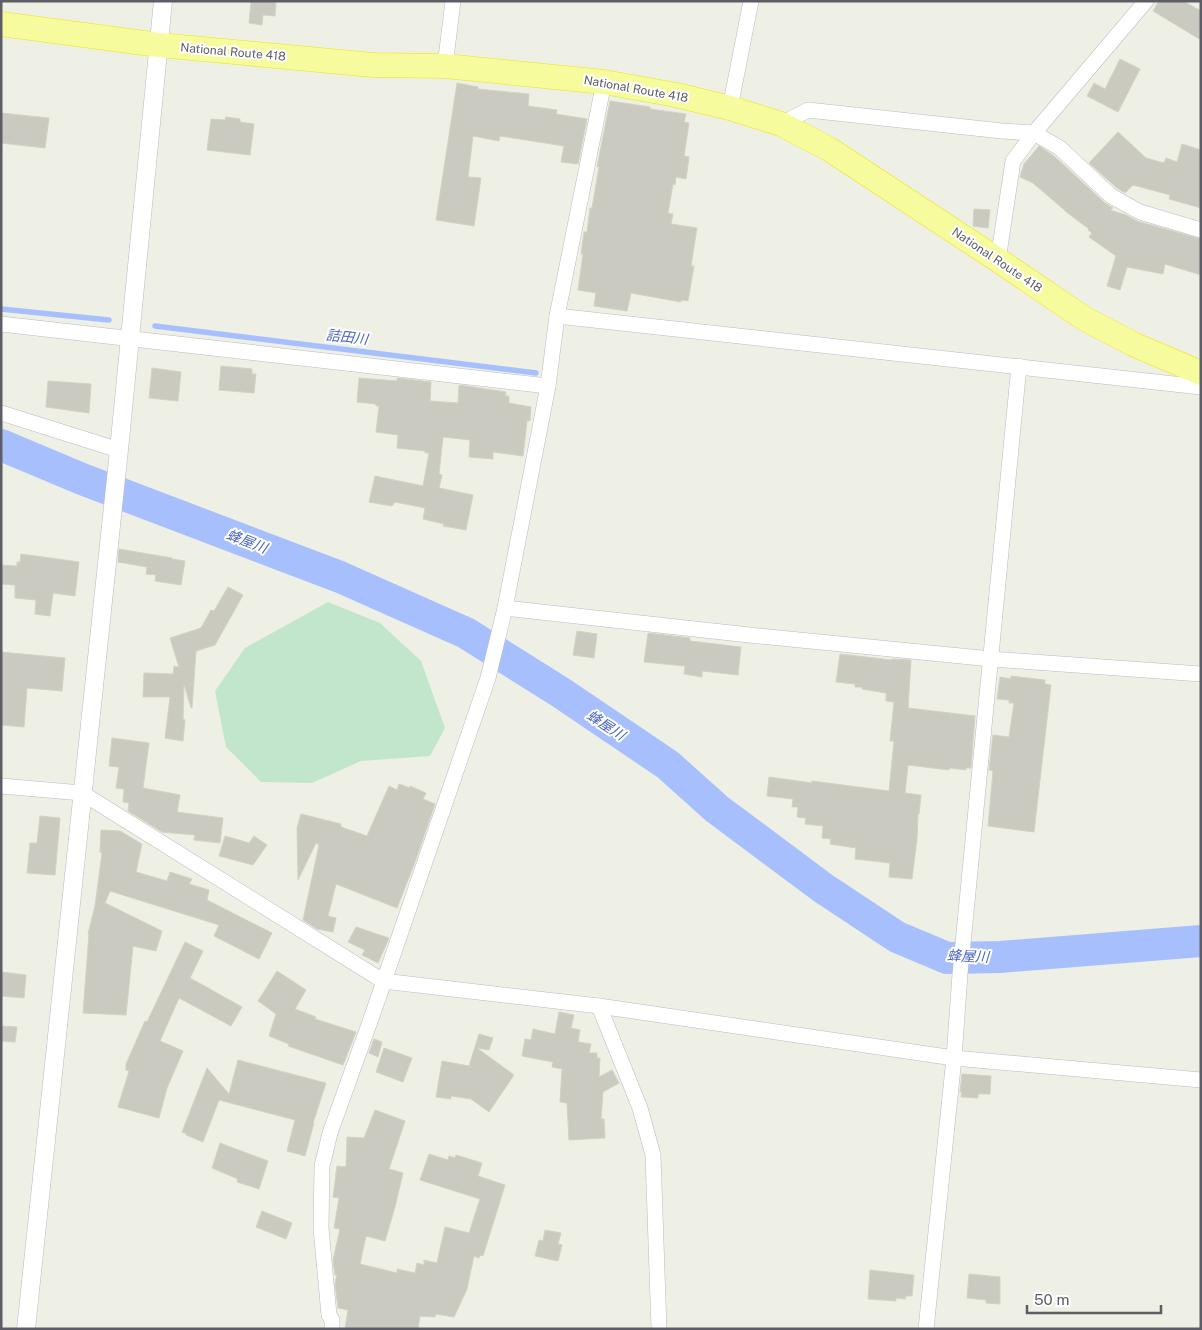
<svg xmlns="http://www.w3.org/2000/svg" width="1202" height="1330" font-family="'Public Sans','Noto Sans JP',sans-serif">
<rect width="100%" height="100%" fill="#eeefe5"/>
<polygon fill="#c2e6cc" points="328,602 380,623 421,661 445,728 430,756 361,761 312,783 261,782 226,747 215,691 245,648"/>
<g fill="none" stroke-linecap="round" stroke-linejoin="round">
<g stroke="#a7c0fd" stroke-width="5.5">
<polyline points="1,309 109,320"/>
<polyline points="155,326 536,373"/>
</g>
<polyline stroke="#a7c0fd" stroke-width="32" points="1,445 82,479 340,577 466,633 560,692 668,765 717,809 823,888 897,937 947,958 1000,957 1201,941"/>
</g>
<g fill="#cacac1" stroke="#d3d3c3">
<polygon points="251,1 276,1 275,16 263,15 262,25 249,23"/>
<polygon points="1159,1 1183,1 1201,11 1201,40 1153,11"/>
<polygon points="1120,59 1140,69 1118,112 1087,96 1094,83 1105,89"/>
<polygon points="457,83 478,87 478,89 529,94 528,106 557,110 556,114 587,119 578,164 561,162 564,146 500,136 499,141 473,136 468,177 481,178 474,226 436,220"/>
<polygon points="610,101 650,107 650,109 686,114 684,122 689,123 684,156 689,157 686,179 676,177 675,185 673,184 668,213 673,214 671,224 697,228 691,266 694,266 688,301 681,300 681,302 631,293 627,311 594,306 596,293 578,290 583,254 581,254 584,232 587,232 590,208 592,208 599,167 597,167"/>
<polygon points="1,113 49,118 45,148 1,143"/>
<polygon points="226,117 240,119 240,122 254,124 250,155 207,150 211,119 225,120"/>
<polygon points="1118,132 1146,158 1164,163 1166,158 1177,162 1182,144 1201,150 1201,208 1169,199 1170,195 1133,185 1125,193 1117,188 1089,163"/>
<polygon points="1039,146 1054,156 1105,203 1113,208 1110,210 1126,215 1137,221 1201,239 1201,275 1165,264 1163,274 1127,267 1120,290 1107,286 1116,256 1089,237 1092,233 1088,230 1089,229 1069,214 1033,183 1020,177 1024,164"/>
<polygon points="974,209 990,210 988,228 973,226"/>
<polygon points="221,366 252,369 252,374 256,374 254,393 219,390"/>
<polygon points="152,368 181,372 178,401 149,398"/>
<polygon points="359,378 397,381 397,378 431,382 430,401 458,403 459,385 506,392 505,396 509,396 509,403 531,407 530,421 527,421 523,456 493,452 493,459 469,457 470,440 443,437 439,474 442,475 439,488 473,495 466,530 443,526 444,524 423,519 425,508 395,502 392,506 369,502 375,476 423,486 429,453 425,453 425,451 397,448 398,435 376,432 379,406 376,406 376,404 357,402"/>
<polygon points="48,381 91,384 89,413 46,407"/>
<polygon points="119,549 172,558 172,559 185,561 181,585 155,581 156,575 146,574 147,567 118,562"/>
<polygon points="21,554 79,562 75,596 53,593 50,616 35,614 36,600 15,598 15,585 1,584 1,565 17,566 17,562 20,562"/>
<polygon points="228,587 243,595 215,645 196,651 192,708 191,708 184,684 183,719 185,720 183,741 165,738 170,697 143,697 144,673 173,674 174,666 179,667 170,638 201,628 211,610 214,611"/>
<polygon points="577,631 597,634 594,658 573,655"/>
<polygon points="648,633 690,638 690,641 741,647 738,675 702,671 702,677 684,674 685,666 644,662"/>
<polygon points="1,652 65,658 62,691 27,688 24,727 1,725"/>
<polygon points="840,654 892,660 892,659 911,660 908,708 975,716 971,768 966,768 966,770 950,768 949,770 908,765 905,793 921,795 919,814 918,814 917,839 912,879 889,877 890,863 855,859 856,848 830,844 831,839 822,838 823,826 805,824 806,818 797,817 798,807 792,807 793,799 767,796 769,777 812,783 812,781 889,791 894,741 890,741 894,702 886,701 886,693 862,689 862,687 855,687 855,684 836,682"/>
<polygon points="1011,676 1045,680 1045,684 1051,685 1034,832 988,826 993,771 989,770 993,735 1009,737 1014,703 1009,703 1009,700 997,699 1000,677 1011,679"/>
<polygon points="112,738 149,743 143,788 180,795 177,812 223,818 220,843 194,840 195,835 162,832 128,811 129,803 123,802 124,789 116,788 119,767 109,766"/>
<polygon points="399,784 410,788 410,786 426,793 423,799 435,804 415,862 397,908 336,884 328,916 336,918 333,932 317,929 303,920 319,845 316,843 298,880 297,828 301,814 341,824 341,827 367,836 389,786 397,790"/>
<polygon points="40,816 60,818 55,875 27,873 30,843 37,843"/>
<polygon points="101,830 120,831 142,844 136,872 167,881 170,872 192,879 189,884 209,890 207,900 272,933 259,959 214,936 219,925 110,891 105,903 162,931 156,951 133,946 126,1015 83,1013 89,934 88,934 95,906 102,853 100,852"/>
<polygon points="225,836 249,843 254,836 267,845 253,865 219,856"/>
<polygon points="356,927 389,938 378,963 362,955 365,950 348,942"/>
<polygon points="185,942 203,951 190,978 242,1007 231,1026 179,998 160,1041 183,1051 167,1088 159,1118 118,1107 129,1071 126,1070 126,1064 145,1021 147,1022"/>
<polygon points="277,971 306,990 295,1009 316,1017 315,1019 356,1032 343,1065 288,1046 289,1044 269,1036 276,1014 258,1001"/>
<polygon points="1,972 26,975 24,998 1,996"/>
<polygon points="559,1012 574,1015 571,1028 580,1030 578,1042 591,1044 589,1053 597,1053 597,1058 600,1058 599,1077 612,1070 619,1083 603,1092 601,1119 604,1119 605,1138 569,1140 567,1103 560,1102 562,1069 552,1067 553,1062 522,1056 525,1039 531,1040 533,1029 555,1034"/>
<polygon points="1,1026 17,1027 15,1042 1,1041"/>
<polygon points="479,1034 493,1038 489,1050 477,1048 514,1075 489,1112 471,1099 451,1096 451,1099 436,1097 442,1061 469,1066"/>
<polygon points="374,1039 382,1042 378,1057 369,1053"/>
<polygon points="384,1048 412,1058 403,1082 376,1072"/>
<polygon points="238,1060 326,1083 313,1123 314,1123 305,1156 287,1151 295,1120 219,1100 203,1142 186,1135 187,1134 182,1132 207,1068 229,1094"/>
<polygon points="962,1074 991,1076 990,1094 978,1094 978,1098 961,1097 962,1092 960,1092"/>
<polygon points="375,1110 405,1121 389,1169 403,1173 395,1207 385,1241 366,1236 360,1264 397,1273 397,1269 415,1273 417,1263 424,1265 424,1260 437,1263 445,1227 469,1233 480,1199 420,1180 429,1154 448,1160 449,1156 455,1158 456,1155 482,1163 478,1176 505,1185 483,1256 480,1255 479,1258 474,1256 467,1289 454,1317 436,1314 435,1317 420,1316 418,1329 345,1329 348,1310 338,1308 335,1283 337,1275 335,1275 333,1260 340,1229 334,1228 339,1198 333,1197 337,1166 346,1167 347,1137 364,1138"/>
<polygon points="220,1143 268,1161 259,1189 237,1182 238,1179 212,1168"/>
<polygon points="262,1211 292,1223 286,1239 256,1227"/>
<polygon points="545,1230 561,1233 558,1244 562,1245 558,1261 535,1256 539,1240 543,1241"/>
<polygon points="870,1270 914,1275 912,1296 906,1296 905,1299 896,1298 896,1301 868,1299"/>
<polygon points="969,1274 1000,1277 1000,1304 986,1303 986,1300 967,1298"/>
</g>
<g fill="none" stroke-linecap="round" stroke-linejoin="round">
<defs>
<g id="minor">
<polyline points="445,66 453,1"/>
<polyline points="730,108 751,1"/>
<polyline points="781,124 808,110 1002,131 1034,133 1060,148 1111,196 1140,212 1201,230"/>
<polyline points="998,260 1013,161 1034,133 1146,1"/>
<polyline points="557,316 1201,387"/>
<polyline points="1,324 548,386"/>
<polyline points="1,413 119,450"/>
<polyline points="505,608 749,635 991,659 1201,674"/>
<polyline points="1,786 82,793 383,981 599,1006 954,1058 1201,1080"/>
<polyline points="599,1006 640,1108 653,1155 659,1329"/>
<polyline points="332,1329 332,1320 329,1315 321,1228 322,1166 330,1133 372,1016 488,678 505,608 548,386 557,316 604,82"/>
<polyline points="926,1329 954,1058 960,974 1019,366"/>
</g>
<polyline id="tertiary" points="26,1329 119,450 163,1"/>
<polyline id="trunk" points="1,24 159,45 373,65 445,66 604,82 676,95 730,108 781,124 829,149 998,260 1085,319 1135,345 1201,373"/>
</defs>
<use href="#minor" stroke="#babbc1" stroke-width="16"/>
<use href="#tertiary" stroke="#babbc1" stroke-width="19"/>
<use href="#trunk" stroke="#eee506" stroke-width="25"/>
<use href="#minor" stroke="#fff" stroke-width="15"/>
<use href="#tertiary" stroke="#fff" stroke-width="18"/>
<use href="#trunk" stroke="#f6fc9e" stroke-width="24"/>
</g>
<g text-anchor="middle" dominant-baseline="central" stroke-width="4" stroke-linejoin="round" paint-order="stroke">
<g font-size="12" fill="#5d5e65" stroke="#fff">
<text transform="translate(233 52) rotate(5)">National Route 418</text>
<text transform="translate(636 89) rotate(10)">National Route 418</text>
<text transform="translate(997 260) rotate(34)">National Route 418</text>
</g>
<g font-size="14" font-style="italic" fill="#4963c1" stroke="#fff">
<text transform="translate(347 337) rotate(7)">詰田川</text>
<text transform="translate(247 541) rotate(21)">蜂屋川</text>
<text transform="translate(606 725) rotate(33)">蜂屋川</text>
<text transform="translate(968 956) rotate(3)">蜂屋川</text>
</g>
</g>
<rect width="1202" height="1330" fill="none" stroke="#5d5e65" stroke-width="5"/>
<path d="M1027 1305v8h134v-8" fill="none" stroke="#5d5e65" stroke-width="2.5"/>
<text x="1034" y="1305" font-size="15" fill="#5d5e65" stroke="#ffffff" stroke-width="4" paint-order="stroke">50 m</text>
</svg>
